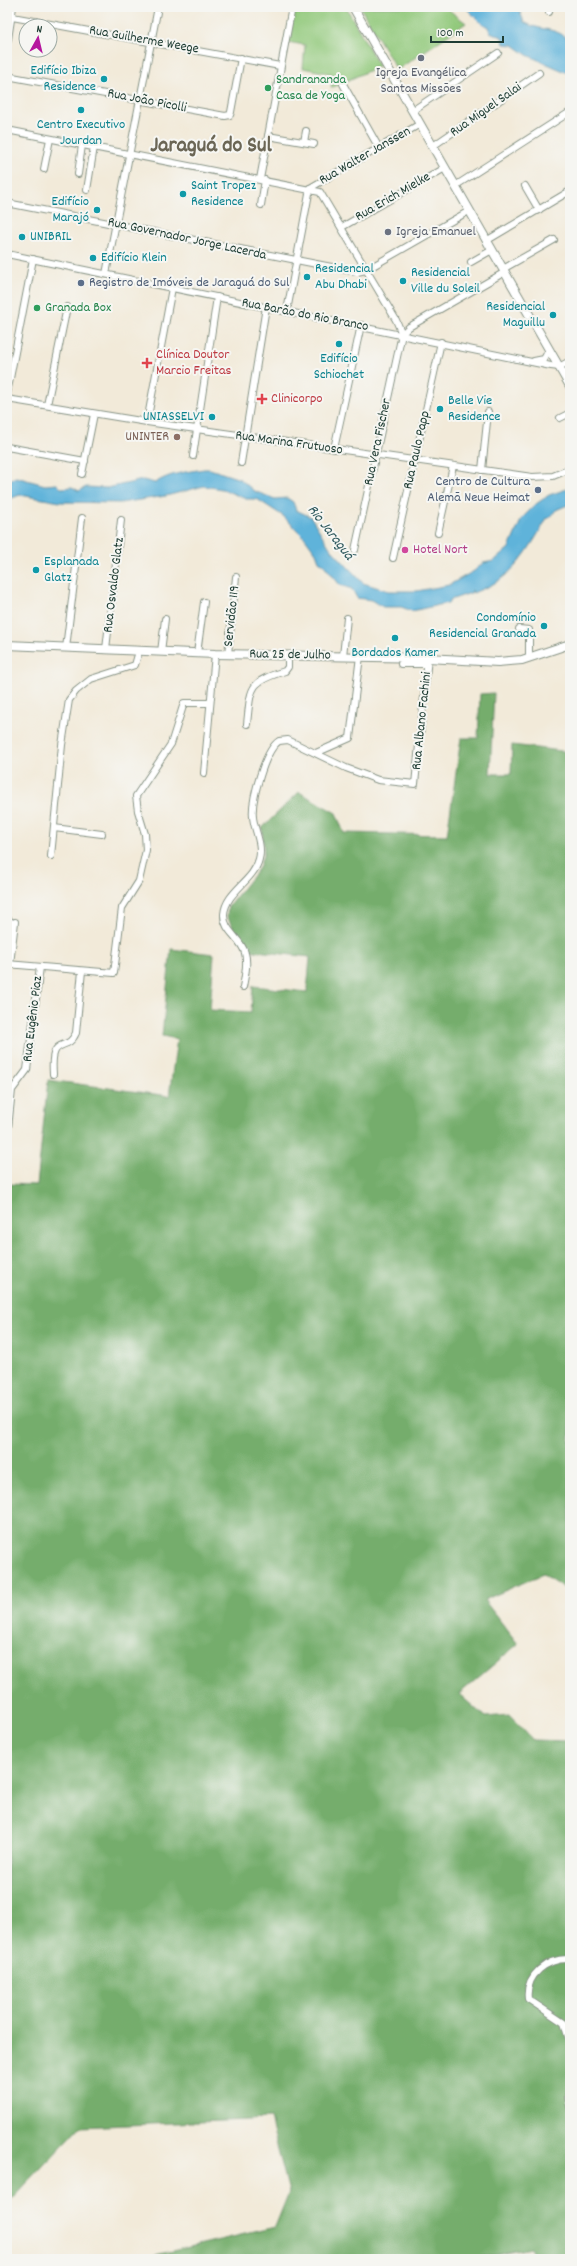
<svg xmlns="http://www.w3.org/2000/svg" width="577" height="2266" font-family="Dekko,sans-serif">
<rect width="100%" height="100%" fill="#f6f6f2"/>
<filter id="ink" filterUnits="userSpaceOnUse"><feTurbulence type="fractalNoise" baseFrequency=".025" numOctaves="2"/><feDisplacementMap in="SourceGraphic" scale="8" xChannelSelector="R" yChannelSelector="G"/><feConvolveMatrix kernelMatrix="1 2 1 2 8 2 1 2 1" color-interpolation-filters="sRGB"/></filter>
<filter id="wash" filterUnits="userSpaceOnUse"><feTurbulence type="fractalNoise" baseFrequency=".012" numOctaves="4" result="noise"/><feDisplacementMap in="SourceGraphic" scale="16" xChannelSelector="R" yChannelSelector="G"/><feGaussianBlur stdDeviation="0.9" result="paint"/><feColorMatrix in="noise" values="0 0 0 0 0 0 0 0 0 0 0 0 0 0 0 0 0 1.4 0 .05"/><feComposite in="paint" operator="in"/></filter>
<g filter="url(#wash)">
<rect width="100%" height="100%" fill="#f2ead9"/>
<g fill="#92c97c" stroke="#588358">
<polygon points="295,7 346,7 379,66 331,88 333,74 303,68 305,45 287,42"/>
<polygon points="360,7 445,7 466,23 397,70"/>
</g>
<polygon fill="#75ad6c" stroke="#4a7550" points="494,693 490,774 511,774 512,745 570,752 570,1592 543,1574 484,1600 518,1644 459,1694 485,1717 509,1715 533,1740 570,1741 570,2259 536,2259 530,2247 476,2259 138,2259 275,2227 289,2192 270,2119 80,2127 7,2204 7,1184 37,1185 48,1080 169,1096 177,1039 162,1036 171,949 214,954 210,1010 251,1012 253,986 307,992 310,957 247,950 232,926 227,916 228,907 259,868 264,852 262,828 299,792 336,813 344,833 447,835 461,738 478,738 480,694"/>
<g fill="#5eb3da" stroke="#3e7887">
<path d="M465 7H518L524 22C541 32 556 26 570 41V74L527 55 513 45 504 44 502 37 490 32 488 27 480 22Z"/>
<path d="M204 469H210L240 479 254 491 275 499 287 498 293 502 296 510 311 517 330 548 363 583 389 591H417L449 585 474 571 483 563 494 561 509 548 522 518 536 504 549 495 570 488V504L556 510 548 519 547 518C533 543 518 570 493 584 487 588 479 590 473 593L472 590 471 593 450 600 448 603 412 611 401 607H383L371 600 357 598 352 589 340 585 324 565 319 561 316 553 305 538 283 516 257 499H246L222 489 204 486 166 496 120 503 60 502 20 495 7 500V481L16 477 45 485 57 484 61 488 72 487 79 491 86 487 107 488 143 480 155 483C170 473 186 472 204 469Z"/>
</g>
</g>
<g filter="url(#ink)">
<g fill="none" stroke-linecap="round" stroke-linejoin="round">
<defs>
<g id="minor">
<polyline points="549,12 550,7"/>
<polyline points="7,16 280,66"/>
<polyline points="7,76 225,116 230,115 231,112 241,58"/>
<polyline points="343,84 379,148"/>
<polyline points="412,111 498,53"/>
<polyline points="7,130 320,192 396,320 402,334"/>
<polyline points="268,136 314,144"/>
<polyline points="304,142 306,131"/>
<polyline points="433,146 539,73"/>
<polyline points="44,169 50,139"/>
<polyline points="78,174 82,145"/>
<polyline points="260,179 292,7"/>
<polyline points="455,186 570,112"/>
<polyline points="525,186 539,210"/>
<polyline points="310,188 420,124"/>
<polyline points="87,190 94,147"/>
<polyline points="7,203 357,272 366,270 469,211"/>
<polyline points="261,205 265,180"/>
<polyline points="342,227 445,168"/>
<polyline points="486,241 570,191"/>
<polyline points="7,254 551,366 559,367 570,361"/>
<polyline points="471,262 492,250"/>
<polyline points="503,269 554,240"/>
<polyline points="106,274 158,7"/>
<polyline points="287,311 310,188"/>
<polyline points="402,334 409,327 505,272"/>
<polyline points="534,361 544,359 549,350"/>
<polyline points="7,394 33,259"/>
<polyline points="7,399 147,422 532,477 553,476 570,469"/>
<polyline points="47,405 67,307"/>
<polyline points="560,418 570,413"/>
<polyline points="147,422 172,288"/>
<polyline points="7,447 85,461"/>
<polyline points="334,449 361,325"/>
<polyline points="193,456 217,297"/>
<polyline points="241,463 266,307"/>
<polyline points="482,470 488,412"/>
<polyline points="82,474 94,414"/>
<polyline points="438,533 453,466"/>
<polyline points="355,550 402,334"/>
<polyline points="393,558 441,342"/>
<polyline points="519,629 529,630 529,657"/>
<polyline points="66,648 82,518"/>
<polyline points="106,649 121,520"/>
<polyline points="161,652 165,619"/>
<polyline points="197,653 204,602"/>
<polyline points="228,654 236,577"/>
<polyline points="343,656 347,618"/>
<polyline points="401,664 427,664"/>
<path d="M247 724C251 688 248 682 285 671L288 667V655"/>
<polyline points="316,753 350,738 360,656"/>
<polyline points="204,773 215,654"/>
<polyline points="54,828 102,834"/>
<polyline points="51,856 62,745 69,700 76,691 91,679 135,665 139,651"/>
<polyline points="7,955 10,921"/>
<polyline points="7,964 114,973 122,908 139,881 146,850 145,834 138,811 136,796 171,744 184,703 210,703"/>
<polyline points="10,964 15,922"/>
<path d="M243 987C245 976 248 963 245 953 241 938 223 931 224 914 226 891 254 881 259 859 263 844 254 830 253 817 251 800 265 750 279 741L288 740 346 768 378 780 415 784 428 658"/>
<path d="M53 1074C50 1033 67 1054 76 1033L82 971"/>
<polyline points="7,1138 12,1090 27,1070 40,967"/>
<path d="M570 1959C547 1958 525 1975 528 1999L564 2023 570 2043"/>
<polyline points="570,2084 568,2097 570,2107"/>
</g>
<g id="major">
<polyline points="353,7 570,386"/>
<polyline points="7,39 12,7"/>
<polyline points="7,645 215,654 428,658 498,662 522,660 570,644"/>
</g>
</defs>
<use href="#minor" stroke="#889486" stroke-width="8"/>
<use href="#major" stroke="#889486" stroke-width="10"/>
<use href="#minor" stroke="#fff" stroke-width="6"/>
<use href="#major" stroke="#fff" stroke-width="8"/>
</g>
</g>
<g fill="#6b7280" stroke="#f6f6f2" stroke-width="1.5">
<circle cx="421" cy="58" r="4"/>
<circle cx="388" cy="232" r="4"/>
</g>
<g fill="#0f9aa8" stroke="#f6f6f2" stroke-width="1.5">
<circle cx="104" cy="79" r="4"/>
<circle cx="81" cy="110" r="4"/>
<circle cx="183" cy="194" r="4"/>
<circle cx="97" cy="210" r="4"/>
<circle cx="22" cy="237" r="4"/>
<circle cx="93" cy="258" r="4"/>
<circle cx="307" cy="277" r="4"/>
<circle cx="403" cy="281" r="4"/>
<circle cx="553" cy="315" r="4"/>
<circle cx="339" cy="344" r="4"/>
<circle cx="440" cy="409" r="4"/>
<circle cx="212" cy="417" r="4"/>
<circle cx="36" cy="570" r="4"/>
<circle cx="544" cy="626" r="4"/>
<circle cx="395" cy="638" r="4"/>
</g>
<g fill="#2e9e5b" stroke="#f6f6f2" stroke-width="1.5">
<circle cx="268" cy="88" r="4"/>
<circle cx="37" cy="308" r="4"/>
</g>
<g fill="#5c6f8a" stroke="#f6f6f2" stroke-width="1.5">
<circle cx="81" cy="283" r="4"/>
<circle cx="538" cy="490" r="4"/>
</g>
<g fill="#e0444e" stroke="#f6f6f2" stroke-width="1.5">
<path d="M145 357h4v4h4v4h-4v4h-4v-4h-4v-4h4z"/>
<path d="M260 393h4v4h4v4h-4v4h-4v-4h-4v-4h4z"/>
</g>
<circle fill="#8d6e63" stroke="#f6f6f2" stroke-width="1.5" cx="177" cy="437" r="4"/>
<circle fill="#d1479c" stroke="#f6f6f2" stroke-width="1.5" cx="405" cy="550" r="4"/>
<g text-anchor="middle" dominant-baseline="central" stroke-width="4" stroke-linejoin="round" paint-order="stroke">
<g font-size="14" fill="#1f3d34" stroke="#f6f6f2">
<text transform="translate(144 40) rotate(10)">Rua Guilherme Weege</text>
<text transform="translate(147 101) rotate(11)">Rua João Picolli</text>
<text transform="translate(486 110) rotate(-35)">Rua Miguel Salai</text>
<text transform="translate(365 156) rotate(-30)">Rua Walter Janssen</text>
<text transform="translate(393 197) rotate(-30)">Rua Erich Mielke</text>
<text transform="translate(187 239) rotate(12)">Rua Governador Jorge Lacerda</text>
<text transform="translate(305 315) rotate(11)">Rua Barão do Rio Branco</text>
<text transform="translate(378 442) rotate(-78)">Rua Vera Fischer</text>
<text transform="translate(289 443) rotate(8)">Rua Marina Frutuoso</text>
<text transform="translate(417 450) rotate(-77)">Rua Paulo Papp</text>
<text transform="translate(114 585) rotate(-83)">Rua Osvaldo Glatz</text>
<text transform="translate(232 616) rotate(-84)">Servidão 119</text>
<text transform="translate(290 655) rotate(1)">Rua 25 de Julho</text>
<text transform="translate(422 721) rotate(-84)">Rua Albano Fachini</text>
<text transform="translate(33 1019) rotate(-83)">Rua Eugênio Piaz</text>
</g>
<g font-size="14" fill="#0d838f" stroke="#f6f6f2" text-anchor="start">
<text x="96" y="71" text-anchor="end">Edifício Ibiza<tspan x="96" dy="16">Residence</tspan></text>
<text x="81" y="125" text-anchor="middle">Centro Executivo<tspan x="81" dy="16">Jourdan</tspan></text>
<text x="191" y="186">Saint Tropez<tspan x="191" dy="16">Residence</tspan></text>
<text x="89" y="202" text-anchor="end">Edifício<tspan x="89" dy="16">Marajó</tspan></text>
<text x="30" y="237">UNIBRIL</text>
<text x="101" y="258">Edifício Klein</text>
<text x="315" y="269">Residencial<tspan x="315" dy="16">Abu Dhabi</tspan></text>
<text x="411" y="273">Residencial<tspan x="411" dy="16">Ville du Soleil</tspan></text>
<text x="545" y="307" text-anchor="end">Residencial<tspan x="545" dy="16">Maguillu</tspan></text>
<text x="339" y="359" text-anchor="middle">Edifício<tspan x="339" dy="16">Schiochet</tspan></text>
<text x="448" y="401">Belle Vie<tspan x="448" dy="16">Residence</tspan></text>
<text x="204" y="417" text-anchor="end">UNIASSELVI</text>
<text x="44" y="562">Esplanada<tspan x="44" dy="16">Glatz</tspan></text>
<text x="536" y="618" text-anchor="end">Condomínio<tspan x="536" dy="16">Residencial Granada</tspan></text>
<text x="395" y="653" text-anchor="middle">Bordados Kamer</text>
</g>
<g font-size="14" fill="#5b616d" stroke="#f6f6f2">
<text x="421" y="73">Igreja Evangélica<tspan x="421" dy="16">Santas Missões</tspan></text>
<text x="396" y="232" text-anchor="start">Igreja Emanuel</text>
</g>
<g font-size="14" fill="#27864d" stroke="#f6f6f2" text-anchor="start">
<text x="276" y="80">Sandrananda<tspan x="276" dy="16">Casa de Yoga</tspan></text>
<text x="45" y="308">Granada Box</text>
</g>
<g font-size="14" fill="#4e5e75" stroke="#f6f6f2" text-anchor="start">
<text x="89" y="283">Registro de Imóveis de Jaraguá do Sul</text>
<text x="530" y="482" text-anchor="end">Centro de Cultura<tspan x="530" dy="16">Alemã Neue Heimat</tspan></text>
</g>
<g font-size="14" fill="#be3a42" stroke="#f6f6f2" text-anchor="start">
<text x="156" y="355">Clínica Doutor<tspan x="156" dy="16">Marcio Freitas</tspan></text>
<text x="271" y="399">Clinicorpo</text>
</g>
<g font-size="14" fill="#785e54" stroke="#f6f6f2" text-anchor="end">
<text x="169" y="437">UNINTER</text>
</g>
<g font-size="14" fill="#b23c85" stroke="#f6f6f2" text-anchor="start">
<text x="413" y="550">Hotel Nort</text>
</g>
<g font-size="15" font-style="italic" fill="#2f5a5e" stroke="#f6f6f2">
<text transform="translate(330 533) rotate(52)">Rio Jaraguá</text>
</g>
<g font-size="22" font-weight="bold" fill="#6b6655" stroke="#f6f6f2">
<text x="211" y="146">Jaraguá do Sul</text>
</g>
</g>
<rect width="577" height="2266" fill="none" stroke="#f6f6f2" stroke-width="24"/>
<g transform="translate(38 38) rotate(8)"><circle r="19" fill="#f6f6f2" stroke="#a0aca6"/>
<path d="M0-3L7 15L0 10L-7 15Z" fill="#b5179e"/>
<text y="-6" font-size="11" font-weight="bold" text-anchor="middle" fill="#1f3d34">N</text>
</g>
<path d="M431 36v6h72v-6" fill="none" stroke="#1f3d34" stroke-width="2"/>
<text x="437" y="36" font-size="12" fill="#1f3d34" stroke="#f6f6f2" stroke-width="3" paint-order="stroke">100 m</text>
</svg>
